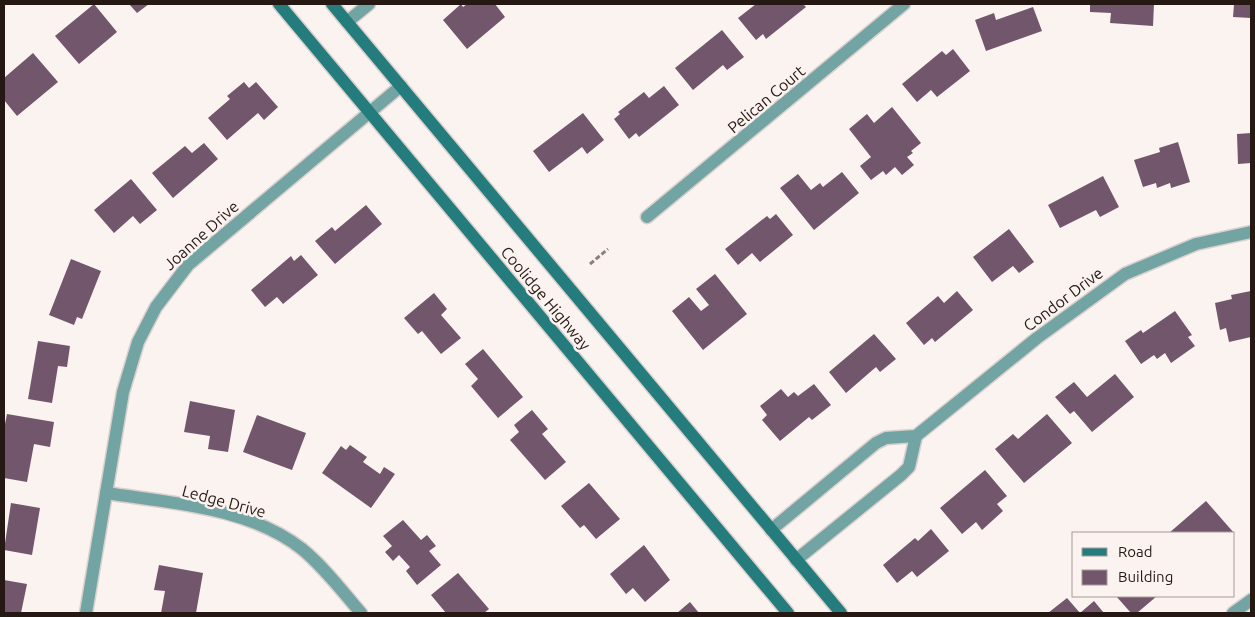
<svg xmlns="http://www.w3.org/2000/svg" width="1255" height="617" font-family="Ubuntu,sans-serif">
<rect width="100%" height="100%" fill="#fbf3f0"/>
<g fill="#72566c">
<polygon points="94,4 117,32 79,64 55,36"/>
<polygon points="129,4 149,4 137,13"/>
<polygon points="461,4 463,7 467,4 495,4 505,17 467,49 443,20"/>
<polygon points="756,4 803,4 806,7 766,39 763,34 756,40 738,18"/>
<polygon points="1090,4 1154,4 1153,26 1110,23 1111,13 1090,12"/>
<polygon points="1234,4 1251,4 1251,18 1233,17"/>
<polygon points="1033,7 1042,31 986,51 975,20 994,13 996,20"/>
<polygon points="722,30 744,57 727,70 723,65 693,90 675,68"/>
<polygon points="953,49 970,71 937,97 931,90 917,102 902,84 942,51 946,55"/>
<polygon points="33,53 58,82 17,116 4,100 4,78"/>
<polygon points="244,82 249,88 256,82 278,107 264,120 258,113 227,140 208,118 230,99 227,96"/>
<polygon points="664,86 679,105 639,137 636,133 629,139 614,119 620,114 618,112 644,92 649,98"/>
<polygon points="892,107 921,143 911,151 913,153 907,157 914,165 902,175 895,167 886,175 883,171 871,180 860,166 871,157 849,129 867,114 874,123"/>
<polygon points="583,113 604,140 587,154 582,147 549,172 533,151"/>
<polygon points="1251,133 1251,163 1238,164 1237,134"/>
<polygon points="1178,142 1190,182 1171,188 1170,183 1157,188 1156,183 1143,187 1134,160 1160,152 1159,148"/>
<polygon points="204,143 218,159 173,198 152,173 185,146 192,153"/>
<polygon points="842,172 859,193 814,230 780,188 798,174 811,190 820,183 823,187"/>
<polygon points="1103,176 1119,207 1100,217 1096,210 1060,228 1048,205"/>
<polygon points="131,179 157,210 140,224 133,216 114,233 94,210"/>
<polygon points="366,205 382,224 335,264 315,241 332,227 335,231"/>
<polygon points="776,214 793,235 760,262 752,253 738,265 725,249 767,216 770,219"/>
<polygon points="1009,229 1034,262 1019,273 1013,266 992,282 973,257"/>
<polygon points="301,255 318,275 283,304 277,297 265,307 251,290 291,256 294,261"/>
<polygon points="71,259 101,271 82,319 77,317 74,325 49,315"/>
<polygon points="715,274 747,314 703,350 672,311 689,297 701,311 709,305 696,289"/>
<polygon points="957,291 973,310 935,342 932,338 924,345 906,323 938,296 944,303"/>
<polygon points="1251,291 1251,337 1229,342 1226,328 1220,330 1215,303 1232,299 1231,295"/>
<polygon points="434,293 447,309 441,315 461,338 441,354 422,331 418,334 404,318"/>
<polygon points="1175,311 1192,335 1188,337 1195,346 1171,363 1165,353 1157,359 1154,355 1141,364 1125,341 1141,330 1143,333"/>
<polygon points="874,334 896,359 880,372 876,367 846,393 829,372"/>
<polygon points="38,341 70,346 67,367 58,366 52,403 28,399"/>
<polygon points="483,349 523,397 498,418 471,386 478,379 465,364"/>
<polygon points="1115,374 1134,397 1092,432 1074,411 1070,414 1055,397 1074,382 1087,397"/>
<polygon points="814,384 831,405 812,420 809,417 780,441 762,420 767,415 760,406 781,389 788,397 794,392 798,396"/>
<polygon points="190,401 235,410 228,452 208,449 210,436 184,432"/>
<polygon points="532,410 548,429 542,434 566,462 545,480 510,440 519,432 514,425"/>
<polygon points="7,414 54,422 50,447 34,444 27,482 4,478 4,429"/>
<polygon points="1047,414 1072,443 1024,483 995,449 1013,434 1018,439"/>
<polygon points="257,415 306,433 292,470 243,452"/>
<polygon points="350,445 367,457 363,462 380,474 384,467 395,474 371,508 322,473 341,446 346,450"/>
<polygon points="985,470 1007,496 997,504 1003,511 982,530 976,522 962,534 940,508"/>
<polygon points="589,483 620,519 596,539 584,525 580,528 561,506"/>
<polygon points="1206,501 1234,533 1169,533"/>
<polygon points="11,503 40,508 32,555 4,550"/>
<polygon points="403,520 421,540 427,535 436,546 429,551 441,565 417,585 406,571 410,567 399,555 393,561 385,552 392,546 383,536"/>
<polygon points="931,529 949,551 917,577 912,571 897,583 883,565 915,538 918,541"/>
<polygon points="644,545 670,580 645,602 633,588 626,594 610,574"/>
<polygon points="159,565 203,573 196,613 161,613 165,591 154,590"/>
<polygon points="458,573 489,609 484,613 446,613 431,595"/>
<polygon points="4,580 27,584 21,613 4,613"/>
<polygon points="1116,596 1157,596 1137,613 1131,613"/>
<polygon points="1067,598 1080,613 1094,601 1104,613 1048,613"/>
<polygon points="690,602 699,613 677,613"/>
</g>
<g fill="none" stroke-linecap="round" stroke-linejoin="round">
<defs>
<g id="minor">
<polyline points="347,22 369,4"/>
<polyline points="647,217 904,4"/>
<path d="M106 493C171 503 249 507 302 549 324 567 342 591 361 613"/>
<polyline points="771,530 876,443 886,438 916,436 1037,338 1125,274 1196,244 1251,232"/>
<polyline points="796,560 901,475 909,467 916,436"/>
<polyline points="86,613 123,392 138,342 156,307 188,265 401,86"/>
<polyline points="1233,613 1251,600"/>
</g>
<g id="secondary">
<polyline points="279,4 788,613"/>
<polyline points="332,4 841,613"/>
</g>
</defs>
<use href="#minor" stroke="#d9d0cd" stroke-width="15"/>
<use href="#secondary" stroke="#d9d0cd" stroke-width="15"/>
<polyline stroke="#8a7f7b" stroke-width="3" stroke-dasharray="5 2.5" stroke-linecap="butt" points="590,264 608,249"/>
<use href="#minor" stroke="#72a4a3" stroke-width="12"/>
<use href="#secondary" stroke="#247c7c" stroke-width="12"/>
</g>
<g text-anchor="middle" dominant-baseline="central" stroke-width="5" stroke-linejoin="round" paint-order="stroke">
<g font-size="16" fill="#261813" stroke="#fbf3f0">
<text transform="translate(766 99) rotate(-40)">Pelican Court</text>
<text transform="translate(201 235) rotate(-42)">Joanne Drive</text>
<text transform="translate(546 298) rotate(50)">Coolidge Highway</text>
<text transform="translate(1063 299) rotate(-37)">Condor Drive</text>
<text transform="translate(224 501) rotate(15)">Ledge Drive</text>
</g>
</g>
<rect width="1255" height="617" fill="none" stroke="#261813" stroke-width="10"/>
<rect x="1072" y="532" width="162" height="65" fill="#fbf3f0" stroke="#a69b98"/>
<rect x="1082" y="548" width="25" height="8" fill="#247c7c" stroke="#a69b98"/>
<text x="1118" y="557" font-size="15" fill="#261813">Road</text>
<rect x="1082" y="570" width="25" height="15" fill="#72566c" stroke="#a69b98"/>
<text x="1118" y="582" font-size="15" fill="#261813">Building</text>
</svg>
